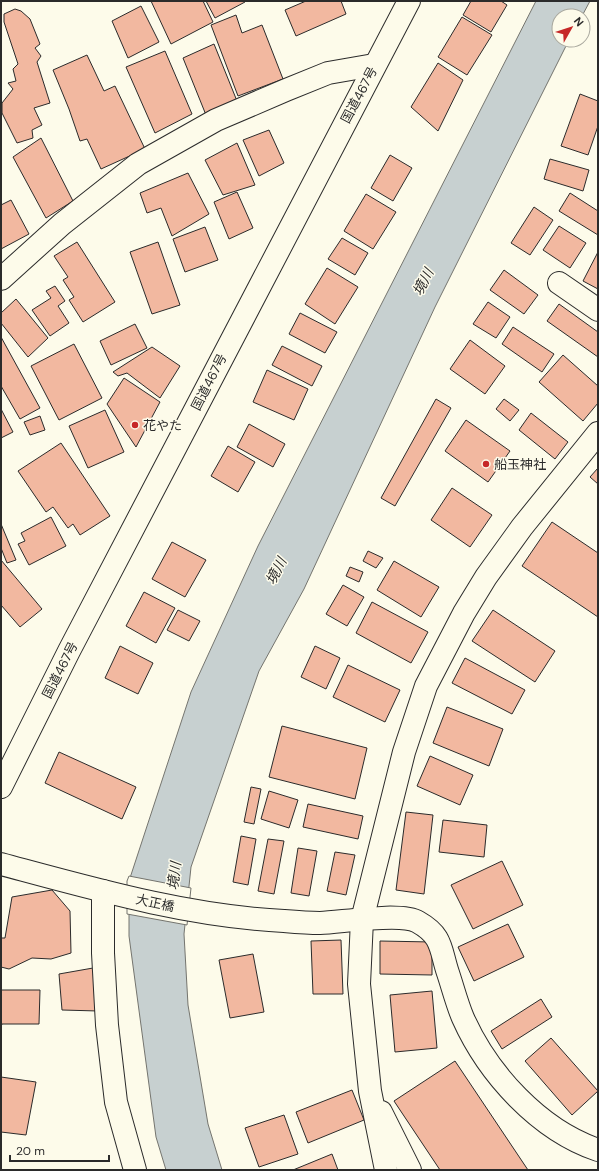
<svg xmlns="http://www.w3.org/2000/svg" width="599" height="1171" font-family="'DM Sans','Noto Sans JP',sans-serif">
<rect width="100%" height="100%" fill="#fdfbea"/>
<polygon fill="#c7d0d0" stroke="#74746e" points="536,1 590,1 582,16 559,16 559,40 569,40 435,307 304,589 259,671 191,867 184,934 188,1005 208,1124 222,1170 166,1170 156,1137 129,936 129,881 191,692 258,546"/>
<polygon fill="#fdfbea" stroke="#74746e" points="129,876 191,888 187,925 127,914 127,881"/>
<g fill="#f2b8a0" stroke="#2b2b2b">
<polygon points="151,1 203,1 213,22 171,44"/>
<polygon points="206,1 244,1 245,2 215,18"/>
<polygon points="306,1 341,1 346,14 296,36 285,10"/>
<polygon points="471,1 501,1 507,5 491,32 463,15"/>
<polygon points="141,6 159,42 128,58 112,21"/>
<polygon points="15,9 21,11 30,19 40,44 35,48 41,56 37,62 50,103 34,108 42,125 32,130 33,138 17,143 2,113 2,103 13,89 8,83 16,81 13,69 18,64 4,22 4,14"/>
<polygon points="236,15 242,33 262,25 283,79 238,96 211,25"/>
<polygon points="462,17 492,35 467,75 438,57"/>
<polygon points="214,44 237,101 206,115 183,58"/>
<polygon points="165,51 192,114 155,133 126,67"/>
<polygon points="87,55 104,91 115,86 145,149 101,169 87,139 80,141 69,109 53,70"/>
<polygon points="438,63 463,80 438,131 411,107"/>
<polygon points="580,94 598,101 598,126 588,155 561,146"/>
<polygon points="269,130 284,163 259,176 243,140"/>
<polygon points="41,138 73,201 46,218 13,157"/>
<polygon points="237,143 255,185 223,195 205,160"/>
<polygon points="390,155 412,168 393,201 371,188"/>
<polygon points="550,159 589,170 583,191 544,179"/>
<polygon points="188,173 209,214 172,236 161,208 147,213 140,193"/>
<polygon points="237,192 253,228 229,239 214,202"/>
<polygon points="570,193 598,211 598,235 559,211"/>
<polygon points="366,194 396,212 373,249 344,231"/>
<polygon points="11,200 29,234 1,249 1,205"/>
<polygon points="534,207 553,220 530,255 511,243"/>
<polygon points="559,226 586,243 570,268 543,250"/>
<polygon points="205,227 218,260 185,272 173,239"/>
<polygon points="342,238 368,253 355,275 328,259"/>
<polygon points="77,242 115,302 83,322 69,300 74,297 63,280 68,277 54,256"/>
<polygon points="158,242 180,305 152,314 130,252"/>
<polygon points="598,252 598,289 583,281"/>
<polygon points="327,268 358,287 335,324 305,304"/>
<polygon points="504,270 538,295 524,314 490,290"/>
<polygon points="55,286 65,301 58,306 69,323 50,336 32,310 51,298 46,291"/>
<polygon points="16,299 48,338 28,357 1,323 1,313"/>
<polygon points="488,302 510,317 496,338 473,324"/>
<polygon points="559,304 598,332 598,357 547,321"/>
<polygon points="300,313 337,332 325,353 289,334"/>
<polygon points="135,324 147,348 111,365 100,341"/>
<polygon points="513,327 554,354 542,372 502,344"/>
<polygon points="1,337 40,408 20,419 1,386"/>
<polygon points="470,340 505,366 485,394 450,369"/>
<polygon points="74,344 102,398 59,420 31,366"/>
<polygon points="282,346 322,366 312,386 272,365"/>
<polygon points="152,347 180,366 160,398 127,373 118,376 113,372"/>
<polygon points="563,355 598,386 598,403 583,421 539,382"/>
<polygon points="267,370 308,389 294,420 253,402"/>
<polygon points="124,378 160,402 136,447 107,404"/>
<polygon points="436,399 451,408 395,506 381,498"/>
<polygon points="504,399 519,410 510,421 496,409"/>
<polygon points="1,409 13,432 1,438"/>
<polygon points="105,410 124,452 88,468 69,426"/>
<polygon points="531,413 568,442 555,459 519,430"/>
<polygon points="40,416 45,430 30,435 24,422"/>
<polygon points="466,420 510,451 488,482 445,451"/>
<polygon points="249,424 285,444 273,467 237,447"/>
<polygon points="61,443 110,516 80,535 73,524 68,528 53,507 46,512 18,471"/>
<polygon points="228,446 255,462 238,492 211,476"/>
<polygon points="598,468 598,484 590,477"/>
<polygon points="452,488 492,515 470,547 431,520"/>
<polygon points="51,517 66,546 29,565 18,544 25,541 21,533"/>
<polygon points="552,522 598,553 598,617 522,566"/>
<polygon points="1,524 16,560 7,563 1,548"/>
<polygon points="172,542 206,560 185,597 152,579"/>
<polygon points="368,551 383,558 376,568 363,561"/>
<polygon points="1,560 42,609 20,627 1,605"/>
<polygon points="394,561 439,587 421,617 377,590"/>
<polygon points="350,567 363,572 359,582 346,576"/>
<polygon points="343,585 364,597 347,626 326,614"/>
<polygon points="144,592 175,608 156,643 126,626"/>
<polygon points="372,602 428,632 411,663 356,633"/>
<polygon points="178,610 200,621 189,641 167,630"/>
<polygon points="493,610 555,651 535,682 472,641"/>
<polygon points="120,646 153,663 138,694 105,678"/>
<polygon points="315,646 340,658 326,689 301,677"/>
<polygon points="465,658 525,690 512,714 452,683"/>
<polygon points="348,665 400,690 385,722 333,697"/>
<polygon points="447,707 503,729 489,766 433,743"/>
<polygon points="282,726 367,748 355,799 269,777"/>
<polygon points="59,752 136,787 122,819 45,783"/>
<polygon points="430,756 473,775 460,805 417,786"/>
<polygon points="251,787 261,789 254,824 244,822"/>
<polygon points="269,791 298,800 289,828 261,819"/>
<polygon points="308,804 363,816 358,839 303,827"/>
<polygon points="406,812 433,815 424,894 396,890"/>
<polygon points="443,820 487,825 484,857 439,852"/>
<polygon points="241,836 256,839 248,885 233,882"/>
<polygon points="268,839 284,841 274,894 258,891"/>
<polygon points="298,848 317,851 309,896 291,893"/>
<polygon points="335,852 355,855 346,895 327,891"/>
<polygon points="502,861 523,905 473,929 451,885"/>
<polygon points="52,890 70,911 71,953 51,959 32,958 9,969 1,967 1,938 5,938 12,897"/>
<polygon points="508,924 524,957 474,981 458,947"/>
<polygon points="341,940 343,994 313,994 311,941"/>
<polygon points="380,941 432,942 432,975 380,974"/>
<polygon points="253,954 264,1012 230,1018 219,960"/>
<polygon points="93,968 98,1011 62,1010 59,974"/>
<polygon points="1,990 40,990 39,1024 2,1024 1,1027"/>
<polygon points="432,991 437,1048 395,1052 390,995"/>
<polygon points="541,999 552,1017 502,1049 491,1031"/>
<polygon points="551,1038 598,1091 572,1115 525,1061"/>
<polygon points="455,1061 528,1170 440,1170 394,1101"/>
<polygon points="1,1077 36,1082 26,1135 1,1132"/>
<polygon points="352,1090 364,1120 308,1143 296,1112"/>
<polygon points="284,1115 298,1154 259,1167 245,1128"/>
<polygon points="332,1154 338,1170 293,1170"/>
</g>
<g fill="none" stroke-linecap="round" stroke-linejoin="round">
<defs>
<g id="street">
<polyline points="1,279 62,224 138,164 216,120 286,90 328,73 374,65"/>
<polyline points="559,283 598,310"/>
<path d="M1 864C94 889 187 916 284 921 296 922 308 923 320 923 343 922 401 912 418 922 443 936 440 949 448 973 453 988 457 1004 463 1018 488 1074 539 1130 598 1150"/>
<polyline points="103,891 103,953 107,1025 116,1102 135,1170"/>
<polyline points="381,1112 410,1170"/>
<polyline points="386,1170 370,1091 359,984 362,920 404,752 426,686 464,613 486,577 522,527 598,433"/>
</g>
<polyline id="highway" points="1,787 69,651 409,1"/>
</defs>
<use href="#street" stroke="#2b2b2b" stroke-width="24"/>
<use href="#highway" stroke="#2b2b2b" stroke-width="24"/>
<use href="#street" stroke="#fdfbea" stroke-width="22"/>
<use href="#highway" stroke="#fdfbea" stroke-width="22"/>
</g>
<g fill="#c62828" stroke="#fdfbea" stroke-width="1.5">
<circle cx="135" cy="425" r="4"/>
<circle cx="486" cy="464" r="4"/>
</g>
<g text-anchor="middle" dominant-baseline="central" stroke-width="3" stroke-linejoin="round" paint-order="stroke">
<g font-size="13" fill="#2b2b2b" stroke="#fdfbea">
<text transform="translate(359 95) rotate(-62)">国道467号</text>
<text transform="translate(209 382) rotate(-63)">国道467号</text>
<text transform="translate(60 670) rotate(-63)">国道467号</text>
<text transform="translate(155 903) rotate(12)">大正橋</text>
</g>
<g font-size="13" fill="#2b2b2b" stroke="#fdfbea" text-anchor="start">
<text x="143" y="425">花やた</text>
<text x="494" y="464">船玉神社</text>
</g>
<g font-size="14" font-style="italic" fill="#2b2b2b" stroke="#fdfbea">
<text transform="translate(423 282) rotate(-63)">境川</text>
<text transform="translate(276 571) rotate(-63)">境川</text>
<text transform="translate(174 876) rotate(-83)">境川</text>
</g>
</g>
<rect width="599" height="1171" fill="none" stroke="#2b2b2b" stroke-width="4"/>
<g transform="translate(571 28) rotate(51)"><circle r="19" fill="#fdfbea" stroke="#a9a89e"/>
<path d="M0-3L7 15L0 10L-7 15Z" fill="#c62828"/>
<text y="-6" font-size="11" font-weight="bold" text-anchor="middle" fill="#2b2b2b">N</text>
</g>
<path d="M10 1155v6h99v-6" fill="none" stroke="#2b2b2b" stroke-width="2"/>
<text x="16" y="1155" font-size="12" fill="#2b2b2b" stroke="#fdfbea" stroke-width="3" paint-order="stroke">20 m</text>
</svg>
